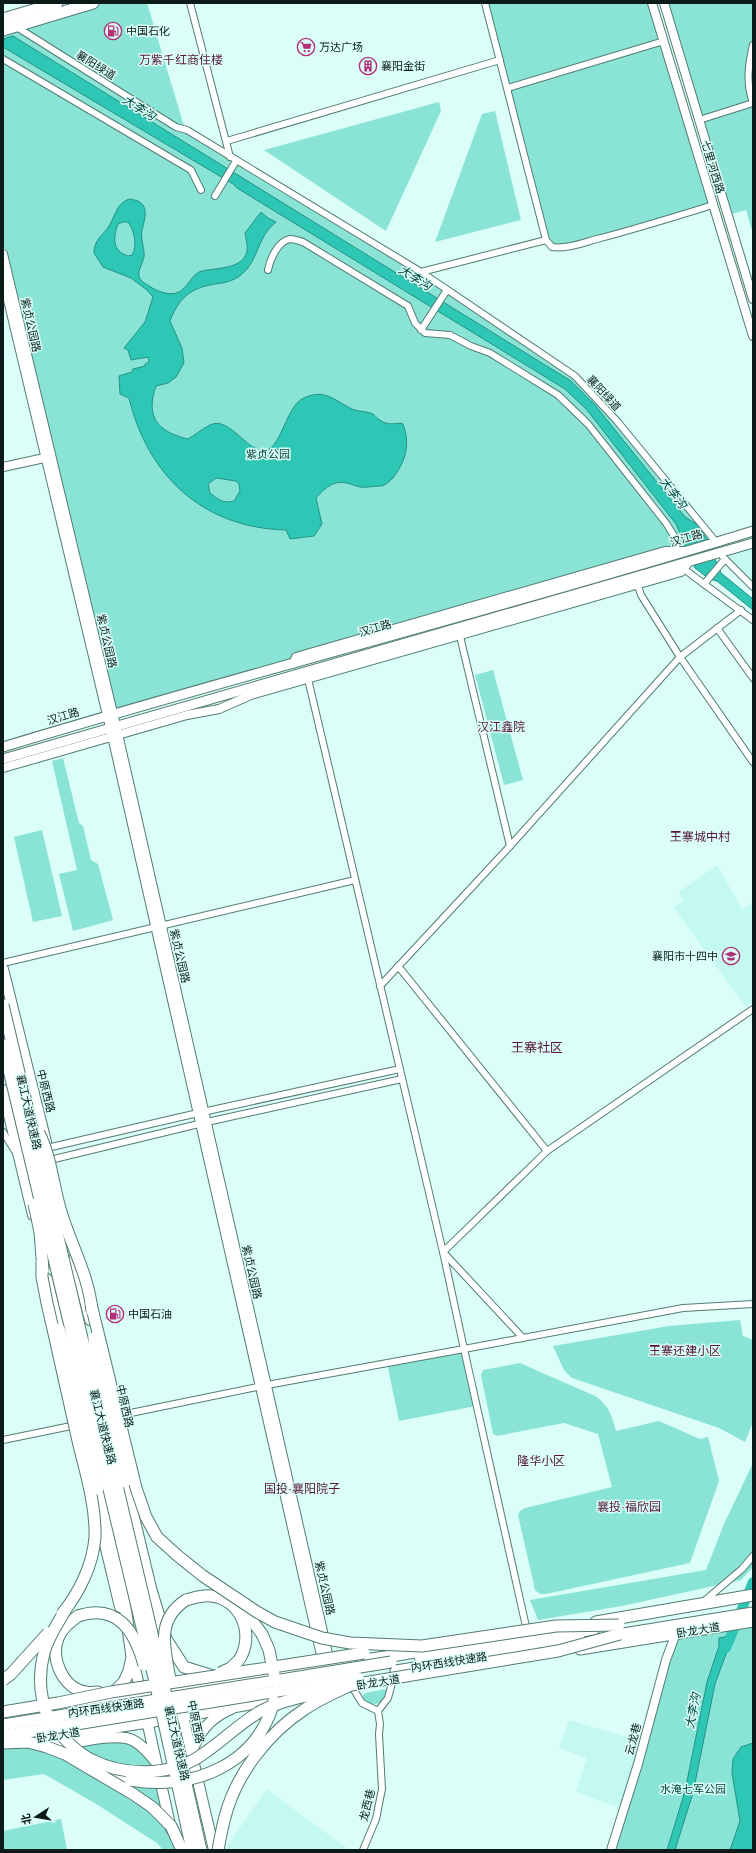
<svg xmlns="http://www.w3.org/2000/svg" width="756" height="1853" font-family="Helvetica,'Noto Sans SC',sans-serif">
<rect width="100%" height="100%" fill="#dbfef8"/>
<g fill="#c3f9f0">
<polygon points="753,543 753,587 721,553"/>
<polygon points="717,865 742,909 751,903 753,906 753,1002 746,1007 674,908 683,901 679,892"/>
<polygon points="569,1720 644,1742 623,1809 576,1792 587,1758 559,1748"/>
<polygon points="267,1789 307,1819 350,1850 224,1850"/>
</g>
<g fill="#8ae4d6">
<polygon points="100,3 147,3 185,129 421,272 575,376 716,542 113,713 3,241 3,30 17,28"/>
<polygon points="485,3 652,3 713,205 559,248 546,240"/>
<polygon points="663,3 753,3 753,234 746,210 725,216"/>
<polygon points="439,102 441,111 386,231 264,150"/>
<polygon points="495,111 521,220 435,242 482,114"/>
<polygon points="493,670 523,780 504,785 475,675"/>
<polygon points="63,758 79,823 83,826 91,860 98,864 113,920 73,931 59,874 77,870 52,761"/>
<polygon points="42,830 62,916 33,922 14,837"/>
<polygon points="740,1320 743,1336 753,1340 753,1422 745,1442 719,1428 572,1378 564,1370 553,1346 669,1326"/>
<polygon points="464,1349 476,1406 399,1421 387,1363"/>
<path d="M520 1363 595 1396C609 1405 612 1416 616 1431L659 1421 700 1439 708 1437 719 1481 690 1563 546 1594H540L535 1590 518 1515 520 1511 525 1508 612 1487 598 1434 564 1423 497 1436 493 1434 481 1375 483 1370Z"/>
<polygon points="753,1463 753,1567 741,1580 622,1606 538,1620 530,1600 706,1570 724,1524"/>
<polygon points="753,1621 753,1850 611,1850 676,1633"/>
<polygon points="385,1689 388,1694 385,1702 366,1706 361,1698 365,1693"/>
<polygon points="127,1738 157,1764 176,1850 163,1850 157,1843 93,1802 44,1774 3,1780 3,1744"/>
<polygon points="61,1819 67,1850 3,1850 3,1831"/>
</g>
<g fill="#2ec6b4" stroke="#239386" fill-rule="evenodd">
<polygon points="13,36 571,381 595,405 685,517 698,525 706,538 721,573 753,599 753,610 717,581 709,579 695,568 676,524 587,410 565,389 237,188 233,184 3,47 3,39"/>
<path d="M129 199C150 201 146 215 142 230 140 238 145 249 144 257 142 266 134 275 143 282 154 290 174 301 185 287 190 282 192 276 199 272 213 267 243 271 247 251 248 246 246 239 245 233L261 212 268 218 276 222C257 236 259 261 241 275 233 281 225 283 215 284 190 288 179 298 170 321L182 348 184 363 176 377 168 383 156 386C145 417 158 432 188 439 195 435 202 429 210 425 226 417 241 441 255 448V452C282 459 283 407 304 398 325 388 335 401 352 409 359 412 367 411 373 414 376 416 377 419 380 420 386 425 393 424 400 423L403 424C411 445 405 463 392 479 389 482 383 487 379 486 373 486 366 488 360 487 352 485 345 481 336 483 328 485 321 492 316 498L322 524 314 536 290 539 286 530C204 528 148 477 129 398L120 394 119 376 132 372 133 369 145 366V364L149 362 148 357 131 360 128 350 124 348 145 322 153 297 147 290 131 278 103 267 94 253C94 239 103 236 109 226 116 215 116 204 129 199ZM123 222H128C134 230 138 246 132 255L128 256C112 251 113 238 118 224ZM216 478 236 481 239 484 240 491 234 501C223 504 218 499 210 493L208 484Z"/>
<polygon points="734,1635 734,1641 726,1654 715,1684 693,1793 675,1850 667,1850 685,1791 707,1682 719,1646 719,1638"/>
<polygon points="753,1743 753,1850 730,1850 740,1821 732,1773 733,1759 741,1747"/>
</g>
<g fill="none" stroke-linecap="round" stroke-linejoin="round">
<polyline stroke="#2ec6b4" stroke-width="10" points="726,1648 753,1582"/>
<defs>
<g id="minor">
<polyline points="190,3 230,157"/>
<path d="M485 3 546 240 552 247C567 249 582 243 597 239 636 229 674 217 713 205"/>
<polyline points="15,26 176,127 187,130 421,272 575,376 617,421 716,542"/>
<path d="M753 45C748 66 746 83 753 103"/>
<polyline points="3,59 191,170 201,190"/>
<polyline points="508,88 664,41"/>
<polyline points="699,120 753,103"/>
<polyline points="227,141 500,60"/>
<polyline points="215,196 236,161"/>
<path d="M268 270C270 259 278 241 290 239 294 239 299 241 303 242L408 306 415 323 425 333 450 335 471 346 490 353 558 395 588 424 666 523 674 536 677 550"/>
<polyline points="421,272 546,240"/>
<polyline points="421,330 447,290"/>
<polyline points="723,557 753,587"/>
<polyline points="725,559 704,584 753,620"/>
<polyline points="684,569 704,584"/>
<polyline points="636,580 641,595 680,657 753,762"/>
<polyline points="717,628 753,678"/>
<polyline points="459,632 510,846"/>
<polyline points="3,963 355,880"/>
<polyline points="398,966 547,1151 753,1009"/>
<polyline points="380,986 510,846 680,657 741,610"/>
<polyline points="3,1132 16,1153"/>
<polyline points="47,1148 198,1113 400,1069"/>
<polyline points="50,1160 207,1122 402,1079"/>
<polyline points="523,1338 443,1252 547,1151"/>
<polyline points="116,1416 267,1385 464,1349 443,1252 308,679"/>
<polyline points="3,1440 76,1425"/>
<polyline points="703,1602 742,1569 753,1556"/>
<polyline points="527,1631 464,1349 683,1308 753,1304"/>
<polyline points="354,1690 362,1703 378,1711"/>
<polyline points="363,1850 376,1819 382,1789 379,1734 380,1724 378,1711 388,1698 392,1683"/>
</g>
<g id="tertiary">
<polyline points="652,3 753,336"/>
<polyline points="664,3 753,299"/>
<polyline points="3,254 118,734 330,1662"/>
<polyline points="3,279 112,736 323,1664"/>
<polyline points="3,467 49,457"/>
<polyline points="293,664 296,657 665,551 684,551"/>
<polyline points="3,768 187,715 219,709 251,695 681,572 688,563"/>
<polyline points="611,1850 638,1764 666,1660 676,1633"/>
</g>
<g id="secondary">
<path d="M3 747C252 671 505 608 753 531"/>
<polyline points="3,759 753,543"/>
</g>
<g id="primary">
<polyline points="3,969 46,1142"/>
<polyline points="3,1090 33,1215"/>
<polyline points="74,1259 90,1320"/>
<polyline points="47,1279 61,1336"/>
<polyline points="97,1511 120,1607"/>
<polyline points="132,1655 141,1694"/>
<polyline points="181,1708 214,1850"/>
<polyline points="146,1716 171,1829"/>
<path d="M42 1745C70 1747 98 1734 126 1738 138 1740 148 1752 155 1761"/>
<path d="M192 1754C196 1733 212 1717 231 1709"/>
</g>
<g id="trunk">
<polyline points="3,19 57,3"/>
<polyline points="3,30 93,3"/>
<polyline points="125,1482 151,1590 166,1639 184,1667 213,1676"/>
<polyline points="98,1489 124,1599 132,1657 129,1671 124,1682 112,1694"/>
<path d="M186 1600C194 1598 202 1595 211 1596 242 1599 255 1636 239 1660"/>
<polyline points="241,1606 262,1634"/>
<path d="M78 1616C70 1622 62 1628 58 1638 50 1658 63 1689 86 1692 90 1693 94 1692 98 1692"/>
<polyline points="596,1622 753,1595"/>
<polyline points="611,1636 753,1613"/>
<polyline points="580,1649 753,1621"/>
<polyline points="420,1657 594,1629"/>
<polyline points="396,1671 581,1641"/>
<polyline points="3,1718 177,1687 392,1656 431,1649"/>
<polyline points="23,1741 148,1722 283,1698"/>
<polyline points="95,1767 130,1780"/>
</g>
</defs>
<use href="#minor" stroke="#527b74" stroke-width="8"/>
<use href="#tertiary" stroke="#527b74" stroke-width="10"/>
<use href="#secondary" stroke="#527b74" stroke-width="11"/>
<use href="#primary" stroke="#527b74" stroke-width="12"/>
<use href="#trunk" stroke="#527b74" stroke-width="13"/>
<use href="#minor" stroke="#fff" stroke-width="6"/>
<use href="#tertiary" stroke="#fff" stroke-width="8"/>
<use href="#secondary" stroke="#fff" stroke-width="9"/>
<use href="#primary" stroke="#fff" stroke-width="10"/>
<use href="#trunk" stroke="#fff" stroke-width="11"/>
<defs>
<g id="trunk-bridge">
<polyline points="3,1005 151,1629 201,1850"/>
<polyline points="3,1045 156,1686 192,1850"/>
<path d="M39 1133C52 1159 53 1188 62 1215 72 1247 89 1277 92 1311"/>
<polyline points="34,1204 40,1232 43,1270"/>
<path d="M42 1262V1277L47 1303C58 1350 68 1397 79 1445 86 1474 96 1506 95 1537 93 1565 79 1593 62 1614"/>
<polyline points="91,1304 136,1488 146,1517 157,1537 178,1556 203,1576 257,1612 275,1622 322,1638 350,1643 422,1646 556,1626 619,1625"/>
<polyline points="59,1329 67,1354 98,1489"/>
<polyline points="94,1338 95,1360 125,1482"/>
<path d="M66 1609C58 1623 48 1637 44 1653 38 1675 39 1707 54 1726 64 1739 77 1753 92 1760 123 1776 167 1776 197 1758 220 1744 238 1724 261 1711 282 1700 307 1696 330 1690"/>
<path d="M78 1616C118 1603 135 1632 144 1665"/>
<polyline points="262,1634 269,1650 274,1674"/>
<polyline points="220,1673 231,1668 239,1660"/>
<polyline points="3,1680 11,1674 48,1633"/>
<path d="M170 1680C165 1649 155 1620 186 1600"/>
<polyline points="3,1712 58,1703 111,1692 364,1653"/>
<polyline points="3,1725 391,1662"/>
<polyline points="3,1736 358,1678"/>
<polyline points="3,1743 28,1742 47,1747 65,1754 133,1794 152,1807 171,1826 182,1850"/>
<path d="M130 1780C191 1791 257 1766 274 1701"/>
<path d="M218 1850C220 1839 222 1828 225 1817 236 1774 268 1733 305 1709 319 1699 336 1692 351 1685L558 1651 620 1634"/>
</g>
</defs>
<use href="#trunk-bridge" stroke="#527b74" stroke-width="13" stroke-linecap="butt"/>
<use href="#trunk-bridge" stroke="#fff" stroke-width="11"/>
</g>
<defs>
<symbol id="fuel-ring" viewBox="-11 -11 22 22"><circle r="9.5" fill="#dbfef8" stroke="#b22e76" stroke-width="1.5"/><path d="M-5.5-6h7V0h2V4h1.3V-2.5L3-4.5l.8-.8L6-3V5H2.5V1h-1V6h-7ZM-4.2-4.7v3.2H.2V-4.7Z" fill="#b22e76"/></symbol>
<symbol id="supermarket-ring" viewBox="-11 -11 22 22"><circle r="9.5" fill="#dbfef8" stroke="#b22e76" stroke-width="1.5"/><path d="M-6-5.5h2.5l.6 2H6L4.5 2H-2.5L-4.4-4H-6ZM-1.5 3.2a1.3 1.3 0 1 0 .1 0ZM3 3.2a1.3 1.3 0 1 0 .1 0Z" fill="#b22e76"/></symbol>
<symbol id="building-ring" viewBox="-11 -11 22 22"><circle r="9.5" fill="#dbfef8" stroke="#b22e76" stroke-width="1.5"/><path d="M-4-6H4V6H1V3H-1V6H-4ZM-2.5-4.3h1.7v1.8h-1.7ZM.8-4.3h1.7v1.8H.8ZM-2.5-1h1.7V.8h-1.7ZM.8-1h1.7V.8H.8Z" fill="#b22e76"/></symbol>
<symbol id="school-ring" viewBox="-11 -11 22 22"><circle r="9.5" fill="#dbfef8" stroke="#b22e76" stroke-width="1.5"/><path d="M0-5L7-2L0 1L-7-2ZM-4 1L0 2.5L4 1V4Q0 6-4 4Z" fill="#b22e76"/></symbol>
</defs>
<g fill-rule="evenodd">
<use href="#fuel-ring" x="103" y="21" width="20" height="20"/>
<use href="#supermarket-ring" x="296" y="37" width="20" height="20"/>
<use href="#building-ring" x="358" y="56" width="20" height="20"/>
<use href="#school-ring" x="721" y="946" width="20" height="20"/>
<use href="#fuel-ring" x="105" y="1304" width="20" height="20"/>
</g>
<g text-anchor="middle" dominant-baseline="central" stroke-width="3" stroke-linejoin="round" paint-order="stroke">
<g font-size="11" fill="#0a1b19" stroke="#dbfef8" text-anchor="start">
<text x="126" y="31">中国石化</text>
<text x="319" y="47">万达广场</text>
<text x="381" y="66">襄阳金街</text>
<text x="718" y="956" text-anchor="end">襄阳市十四中</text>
<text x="128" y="1314">中国石油</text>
</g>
<g font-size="11" fill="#0a1b19" stroke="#dbfef8">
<text transform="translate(96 65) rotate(32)">襄阳绿道</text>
<text transform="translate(713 167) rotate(73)">七里河西路</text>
<text transform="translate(31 325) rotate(77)">紫贞公园路</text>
<text transform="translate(604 393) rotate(47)">襄阳绿道</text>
<text transform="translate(686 538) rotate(-16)">汉江路</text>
<text transform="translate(375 628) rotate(-16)">汉江路</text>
<text transform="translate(107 641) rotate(77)">紫贞公园路</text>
<text transform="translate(63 716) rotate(-17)">汉江路</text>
<text transform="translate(180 956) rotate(77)">紫贞公园路</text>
<text transform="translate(46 1091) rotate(76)">中原西路</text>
<text transform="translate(29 1112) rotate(77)">襄江大道快速路</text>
<text transform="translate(252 1272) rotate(77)">紫贞公园路</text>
<text transform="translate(125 1406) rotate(77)">中原西路</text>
<text transform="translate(103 1427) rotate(76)">襄江大道快速路</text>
<text transform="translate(325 1588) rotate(77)">紫贞公园路</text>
<text transform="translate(698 1630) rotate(-9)">卧龙大道</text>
<text transform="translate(449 1662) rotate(-9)">内环西线快速路</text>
<text transform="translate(378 1682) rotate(-9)">卧龙大道</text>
<text transform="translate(106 1708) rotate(-8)">内环西线快速路</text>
<text transform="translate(196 1722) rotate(78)">中原西路</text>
<text transform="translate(58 1735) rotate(-9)">卧龙大道</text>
<text transform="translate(633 1739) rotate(-75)">云龙巷</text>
<text transform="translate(177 1743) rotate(77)">襄江大道快速路</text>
<text transform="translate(367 1805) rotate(-76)">龙西巷</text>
</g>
<g font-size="11" fill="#064840" stroke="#dbfef8">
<text x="268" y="454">紫贞公园</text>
<text x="693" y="1789">水淹七军公园</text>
</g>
<g font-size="12" fill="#551637" stroke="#dbfef8">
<text x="181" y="60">万紫千红商住楼</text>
<text x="501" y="727">汉江鑫院</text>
<text x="700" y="837">王寨城中村</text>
<text x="685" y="1351">王寨还建小区</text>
<text x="541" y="1461">隆华小区</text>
<text x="302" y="1489">国投·襄阳院子</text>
<text x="629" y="1507">襄投·福欣园</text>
</g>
<g font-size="12" font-style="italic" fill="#00423b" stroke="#dbfef8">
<text transform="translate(139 108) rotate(32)">大李沟</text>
<text transform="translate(415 278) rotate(32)">大李沟</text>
<text transform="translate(673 493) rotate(52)">大李沟</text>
<text transform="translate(693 1711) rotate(-79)">大李沟</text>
</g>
<g font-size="13" fill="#551637" stroke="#dbfef8">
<text x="537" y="1047">王寨社区</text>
</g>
</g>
<rect width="756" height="1853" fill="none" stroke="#0a1b19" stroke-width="8"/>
<g transform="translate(36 1817) rotate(258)" stroke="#dbfef8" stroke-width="3" paint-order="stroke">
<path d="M0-3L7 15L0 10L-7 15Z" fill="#0a1b19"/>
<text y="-6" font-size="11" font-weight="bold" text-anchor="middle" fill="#0a1b19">北</text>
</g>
</svg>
